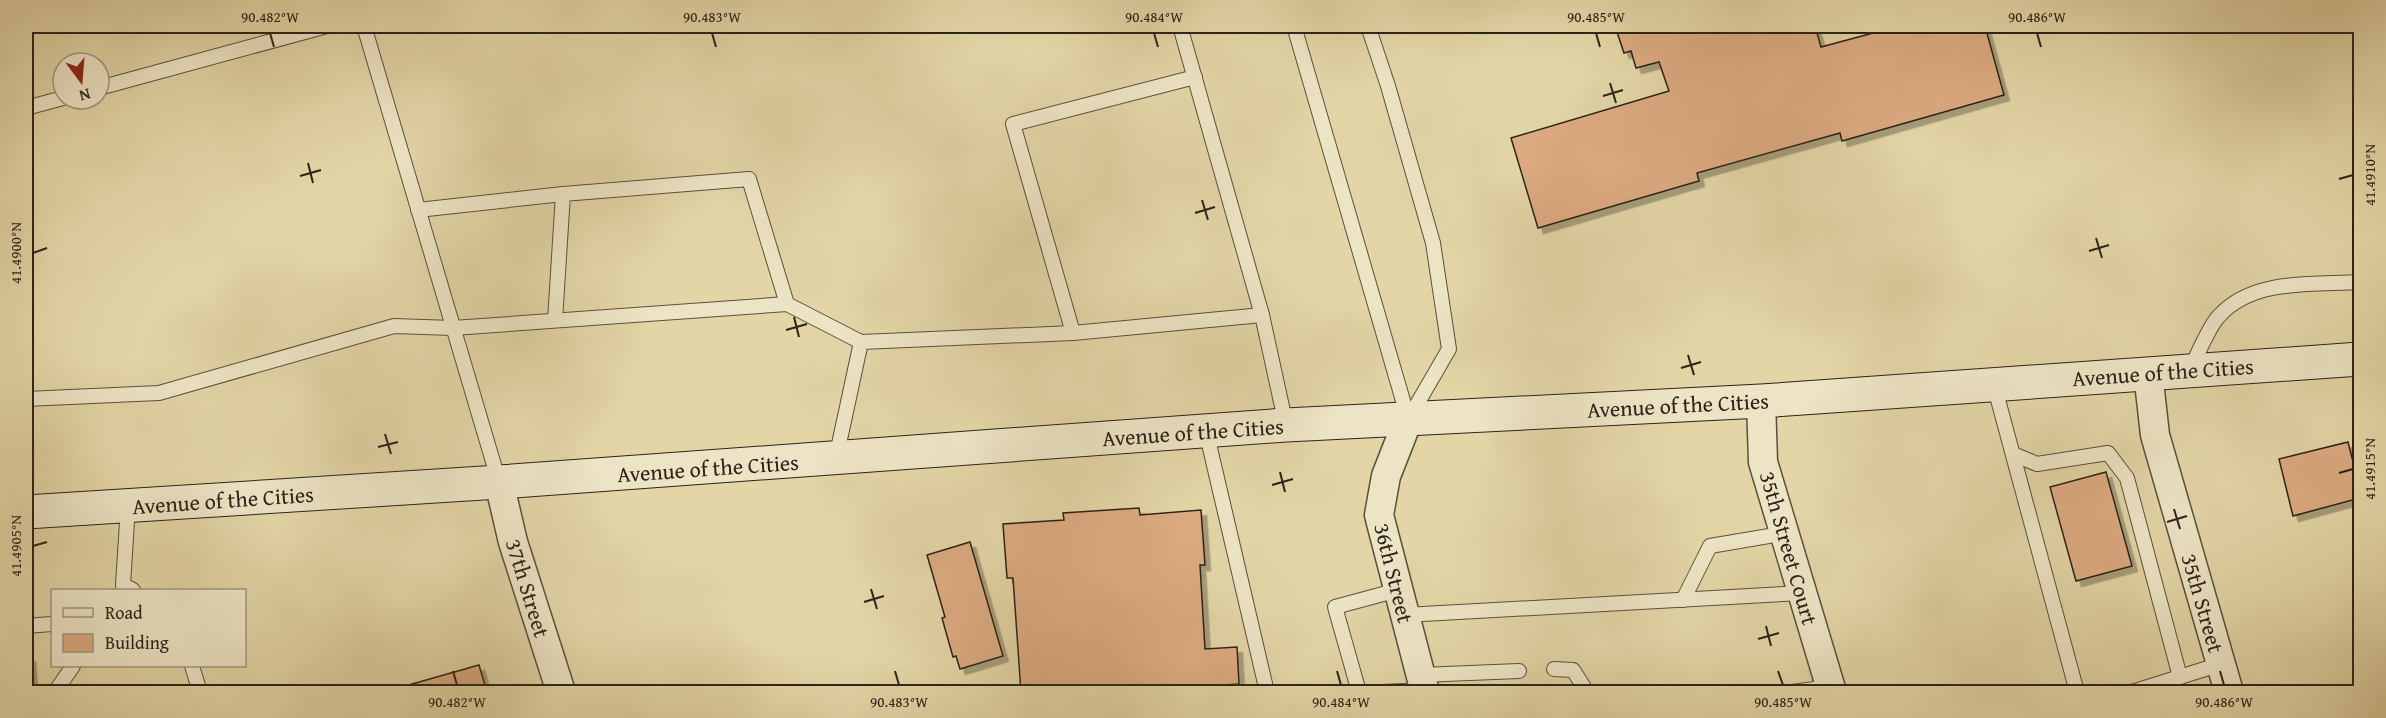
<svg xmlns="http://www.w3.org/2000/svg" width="2386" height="718" font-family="'Gentium Book Plus',serif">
<defs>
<filter id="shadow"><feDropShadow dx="5.5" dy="5.5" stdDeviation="0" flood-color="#0004"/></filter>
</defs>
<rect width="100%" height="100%" fill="#e3d5a6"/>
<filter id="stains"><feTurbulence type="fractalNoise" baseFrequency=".00333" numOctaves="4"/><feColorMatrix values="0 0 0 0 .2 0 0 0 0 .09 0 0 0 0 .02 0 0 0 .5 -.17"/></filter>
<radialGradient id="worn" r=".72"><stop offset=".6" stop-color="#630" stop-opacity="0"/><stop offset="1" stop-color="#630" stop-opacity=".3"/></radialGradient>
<g fill="#dcaa81" stroke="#2b2319" stroke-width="1.5" filter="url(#shadow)">
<polygon points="1615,26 1815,26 1821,47 1899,26 1985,26 2004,95 1842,141 1840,133 1697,173 1699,181 1538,228 1511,138 1669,91 1659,62 1636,68 1631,51 1624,53"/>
<polygon points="2348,442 2360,489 2360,498 2293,516 2279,459"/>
<polygon points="2106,472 2132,566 2076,581 2050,487"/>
<polygon points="1139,508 1140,515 1201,510 1205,565 1200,565 1205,649 1237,647 1239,684 1122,692 1021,692 1013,578 1007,578 1003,524 1064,520 1063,513"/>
<polygon points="970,542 1003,656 960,669 956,656 953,657 942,618 945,617 927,555"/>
<polygon points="30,656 33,692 26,692 26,657"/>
<polygon points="479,665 487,692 384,692"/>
</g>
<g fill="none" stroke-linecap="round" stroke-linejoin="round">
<defs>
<g id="lane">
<polyline points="364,26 499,482"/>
<polyline points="1180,26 1262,315"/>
<polyline points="1294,26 1408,418"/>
<polyline points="1368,26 1388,86 1433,243 1449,349 1409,418"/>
<polyline points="99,88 327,26"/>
<polyline points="26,108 63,98"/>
<polyline points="418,210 563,194"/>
<polyline points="555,320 563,194 749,179 787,304"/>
<polyline points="1073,333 1013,124 1195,77"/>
<path d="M2190 370C2197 356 2209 326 2219 316 2253 278 2314 285 2360 282"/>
<polyline points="1994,385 2077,692"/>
<polyline points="26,399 159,393 394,326 453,328 787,304 861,342"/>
<polyline points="1206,431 1267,692"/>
<polyline points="2013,454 2037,464 2108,453 2127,478 2180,677"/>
<polyline points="836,458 861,342 1073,333 1262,315 1286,425"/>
<polyline points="128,506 123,585 133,590"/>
<polyline points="1683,600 1710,546 1786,533"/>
<polyline points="1405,615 1802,593"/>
<polyline points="26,626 52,624"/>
<polyline points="192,666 200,692"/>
<polyline points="1554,669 1573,670 1587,692"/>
<polyline points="1421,675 1519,671"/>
<polyline points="55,692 73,666"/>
<polyline points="1359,692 1335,607 1398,590"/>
<polyline points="1383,692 1424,690"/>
<polyline points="1792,692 1830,687"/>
<polyline points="2132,692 2221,664"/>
</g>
<g id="street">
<polyline points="2148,373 2155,435 2229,692"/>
<polyline points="1761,401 1763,462 1832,692"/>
<polyline points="1408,420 1386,476 1379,515 1425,692"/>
<polyline points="499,482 513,542 561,692"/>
</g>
<polyline id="secondary" points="26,512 499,482 1286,425 1761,401 2360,359"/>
</defs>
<use href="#lane" stroke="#59503c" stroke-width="16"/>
<use href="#street" stroke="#59503c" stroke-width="31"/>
<use href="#secondary" stroke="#2b2319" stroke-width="35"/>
<use href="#lane" stroke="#ede4c5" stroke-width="14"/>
<use href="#street" stroke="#ede4c5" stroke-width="28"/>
<use href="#secondary" stroke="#ede4c5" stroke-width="33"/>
</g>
<path fill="none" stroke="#2b2319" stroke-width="2" d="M270 33 274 47M712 33 716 47M1154 33 1158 47M1596 33 1600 47M2037 33 2041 47M1610 83 1616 103M1603 96 1623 90M308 163 313 183M300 176 321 170M2339 179 2353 175M1202 200 1208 220M1195 213 1215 207M2096 238 2102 258M2089 251 2109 245M33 253 47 248M794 317 799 337M786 330 807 324M1688 355 1694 375M1681 368 1701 362M385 434 391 454M378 447 398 442M1280 472 1285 492M2339 473 2353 469M1272 485 1293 479M2174 509 2180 529M2167 522 2187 516M33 546 47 542M871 589 877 609M864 602 884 596M1766 626 1771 646M1758 639 1779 633M453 671 457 685M895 671 899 685M1337 671 1341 685M1778 671 1783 685M2220 671 2224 685"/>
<g text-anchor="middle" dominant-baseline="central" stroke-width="4.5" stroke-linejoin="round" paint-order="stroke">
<g font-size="22" fill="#2b2319" stroke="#ede4c5">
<text transform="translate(2163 372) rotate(-4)">Avenue of the Cities</text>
<text transform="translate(1678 405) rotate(-3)">Avenue of the Cities</text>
<text transform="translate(1193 432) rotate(-4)">Avenue of the Cities</text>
<text transform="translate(708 468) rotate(-4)">Avenue of the Cities</text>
<text transform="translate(223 500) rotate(-4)">Avenue of the Cities</text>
<text transform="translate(1789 548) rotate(74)">35th Street Court</text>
<text transform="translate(1394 573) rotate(76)">36th Street</text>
<text transform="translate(528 588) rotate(73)">37th Street</text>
<text transform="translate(2203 603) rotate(74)">35th Street</text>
</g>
</g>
<rect width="2386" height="718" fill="none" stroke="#e3d5a6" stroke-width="66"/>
<rect x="51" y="589" width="195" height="78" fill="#ede4c5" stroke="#9f9780" stroke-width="1.5"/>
<rect x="63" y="608" width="30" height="9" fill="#ede4c5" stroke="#9f9780" stroke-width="1.5"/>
<text x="105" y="619" font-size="18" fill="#2b2319">Road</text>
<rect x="63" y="634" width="30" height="18" fill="#dcaa81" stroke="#9f9780" stroke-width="1.5"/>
<text x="105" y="649" font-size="18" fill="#2b2319">Building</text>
<g transform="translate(81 81) rotate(164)"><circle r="28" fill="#ede4c5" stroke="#9f9780" stroke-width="1.5"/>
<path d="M0-4.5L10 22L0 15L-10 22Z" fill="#8f2418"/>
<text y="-9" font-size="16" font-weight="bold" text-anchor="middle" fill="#2b2319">N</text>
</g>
<rect x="33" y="33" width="2320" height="652" fill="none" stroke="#2b2319" stroke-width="2"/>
<g font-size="15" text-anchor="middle" fill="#2b2319">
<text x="270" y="22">90.482°W</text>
<text x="712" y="22">90.483°W</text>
<text x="1154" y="22">90.484°W</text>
<text x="1596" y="22">90.485°W</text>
<text x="2037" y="22">90.486°W</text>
<text transform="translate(2370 175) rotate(-90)" y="5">41.4910°N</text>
<text transform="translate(16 253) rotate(-90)" y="5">41.4900°N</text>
<text transform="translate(2370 469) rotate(-90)" y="5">41.4915°N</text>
<text transform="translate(16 546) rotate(-90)" y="5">41.4905°N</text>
<text x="457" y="707">90.482°W</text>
<text x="899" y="707">90.483°W</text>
<text x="1341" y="707">90.484°W</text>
<text x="1783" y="707">90.485°W</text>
<text x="2224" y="707">90.486°W</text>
</g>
<rect width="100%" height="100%" filter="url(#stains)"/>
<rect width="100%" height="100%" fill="url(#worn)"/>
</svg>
